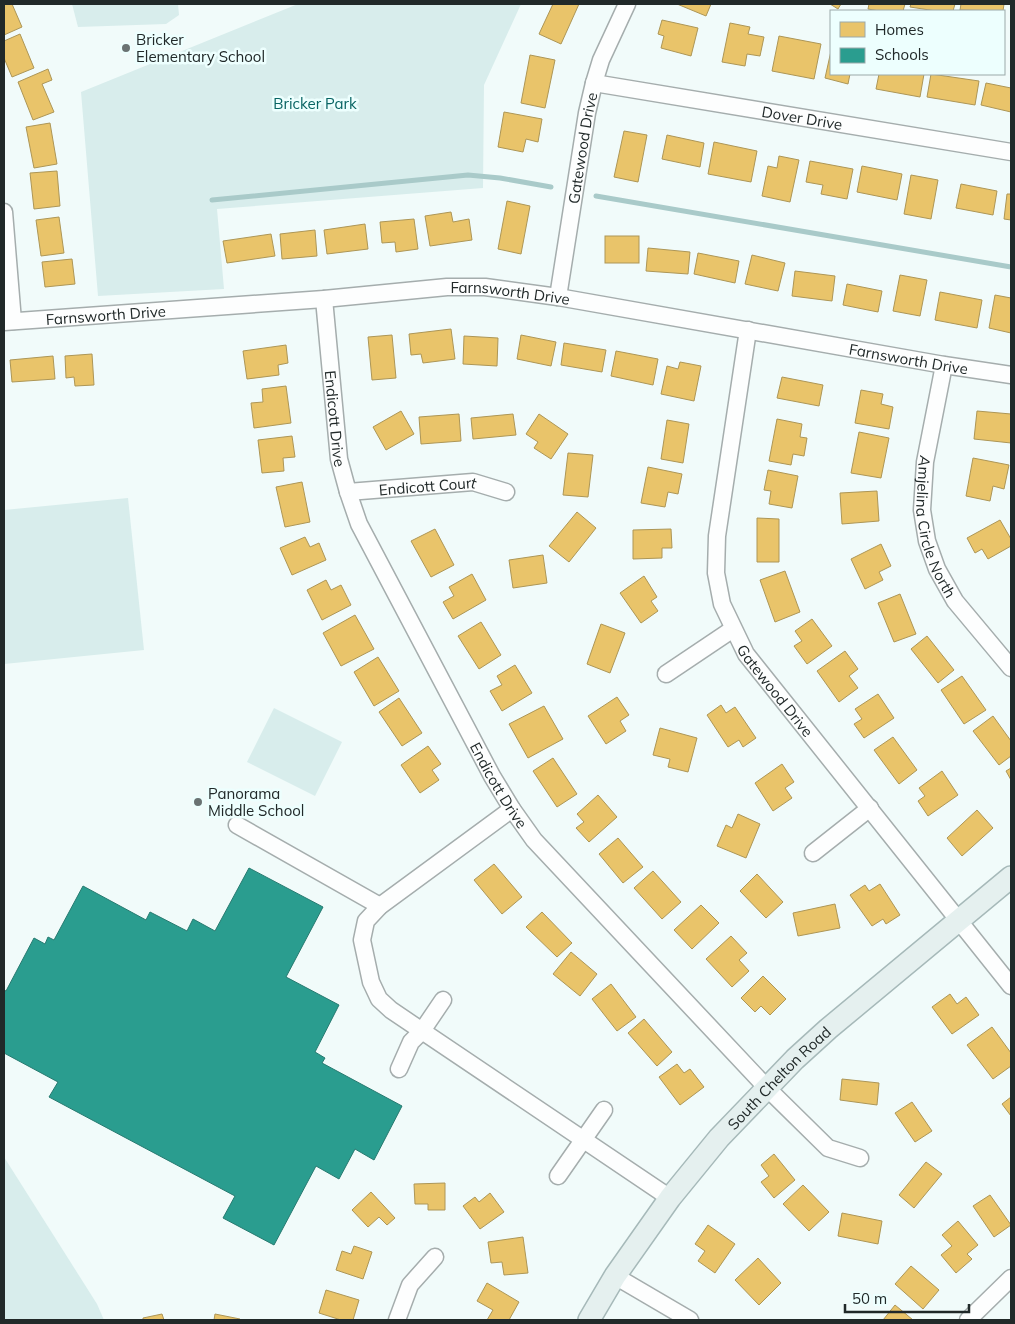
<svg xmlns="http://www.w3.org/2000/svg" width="1015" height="1324" font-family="Mulish,sans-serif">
<rect width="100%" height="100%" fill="#f1fbfa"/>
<g fill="#d8edec">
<polygon points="72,4 178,4 179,15 166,24 78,27"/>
<polygon points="298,4 521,4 484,85 483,188 217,209 224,289 98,296 81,92"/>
<polygon points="128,498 144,650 4,664 4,510"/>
<polygon points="274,708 342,742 315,796 247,762"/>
<polygon points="4,1157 97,1304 104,1320 4,1320"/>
</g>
<g fill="#e9c46a" stroke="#ad9656">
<polygon points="4,4 12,4 22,27 4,35"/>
<polygon points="553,4 579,4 561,44 539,34"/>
<polygon points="677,4 711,4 706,16"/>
<polygon points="830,4 841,4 838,9"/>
<polygon points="869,4 905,4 903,11 879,11 868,9"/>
<polygon points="911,4 955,4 953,11 936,11 910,7"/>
<polygon points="961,4 1004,4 1003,11 960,10"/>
<polygon points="662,20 698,28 691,56 661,48 664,36 658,34"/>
<polygon points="730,23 750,27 748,34 764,37 760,56 747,54 745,66 722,62"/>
<polygon points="20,34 34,68 12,77 4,58 4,41"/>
<polygon points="779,36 821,44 814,79 772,71"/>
<polygon points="831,51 831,74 850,74 848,84 825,78"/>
<polygon points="530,55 555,60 545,108 521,103"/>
<polygon points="48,69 52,80 42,84 54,112 33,120 18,82"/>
<polygon points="879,74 924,74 920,97 876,89"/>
<polygon points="931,74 979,81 975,105 927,97"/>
<polygon points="986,83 1011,88 1011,112 981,105"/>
<polygon points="504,112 542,119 538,142 526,139 523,152 498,147"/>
<polygon points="50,123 57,164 34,168 26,127"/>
<polygon points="624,131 647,135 638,182 614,177"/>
<polygon points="667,135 704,143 700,167 662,159"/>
<polygon points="714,142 757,151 751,182 708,174"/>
<polygon points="779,156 799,160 790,202 762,196 768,166 777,168"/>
<polygon points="810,161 853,169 847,199 821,194 823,185 806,182"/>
<polygon points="862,166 902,174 897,200 857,192"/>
<polygon points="57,171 60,206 34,209 30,173"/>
<polygon points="911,175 938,180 931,219 904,214"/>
<polygon points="961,184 997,191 993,215 956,208"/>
<polygon points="1007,194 1011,194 1011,220 1004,219"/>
<polygon points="507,201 530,206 521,254 498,249"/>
<polygon points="451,212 453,222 469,219 472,240 430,246 425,216"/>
<polygon points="59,217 64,253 41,256 36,220"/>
<polygon points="414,219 418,249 396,252 395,242 382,243 380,222"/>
<polygon points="365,224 368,249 327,254 324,230"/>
<polygon points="315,230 317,256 282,259 280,234"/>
<polygon points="271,234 275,256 227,263 223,241"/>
<rect x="605" y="236" width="34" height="27"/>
<polygon points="648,248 690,252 688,274 646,271"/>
<polygon points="698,253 739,261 735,283 694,274"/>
<polygon points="752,255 785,263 778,291 745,284"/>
<polygon points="72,259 75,284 45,287 42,262"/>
<polygon points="795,271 835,276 832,301 792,296"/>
<polygon points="900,275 927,280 920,316 893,311"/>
<polygon points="847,284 882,291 878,312 843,305"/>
<polygon points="940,292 982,300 977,328 935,320"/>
<polygon points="995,295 1011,298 1011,333 989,328"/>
<polygon points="451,329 455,359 423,363 421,354 411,355 409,334"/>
<polygon points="392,335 396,378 372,380 368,337"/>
<polygon points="521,335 556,342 551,366 517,359"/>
<polygon points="464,336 498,338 497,366 463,364"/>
<polygon points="564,343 606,350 602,372 561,365"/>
<polygon points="286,345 288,363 278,365 279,375 247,379 243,351"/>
<polygon points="616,351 658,359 653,385 611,376"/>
<polygon points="92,354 94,385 75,386 74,377 66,378 65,356"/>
<polygon points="53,356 55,379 12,382 10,360"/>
<polygon points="680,362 701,366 694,401 661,394 667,366 678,369"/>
<polygon points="782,377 823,385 819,406 777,398"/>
<polygon points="286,386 291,423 254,428 251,403 263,402 262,389"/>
<polygon points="861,390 883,394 881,404 893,407 889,429 855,423"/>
<polygon points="401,411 414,434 386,450 373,427"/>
<polygon points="977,411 1011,414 1011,443 974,439"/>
<polygon points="459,414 461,441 421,444 419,417"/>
<polygon points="513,414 516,435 473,439 471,418"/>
<polygon points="539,414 568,434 551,459 534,448 538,442 526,434"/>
<polygon points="777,419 802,424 800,437 807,438 804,456 793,454 791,465 769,461"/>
<polygon points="667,420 689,424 683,463 661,459"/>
<polygon points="859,432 889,438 881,478 851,473"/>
<polygon points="292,436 295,457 283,458 284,471 262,473 258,440"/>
<polygon points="568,453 593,455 588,497 563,495"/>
<polygon points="973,458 1009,465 1004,489 993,486 990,501 966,496"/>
<polygon points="648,467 682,474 678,494 668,492 665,507 641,503"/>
<polygon points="768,470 798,476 792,508 769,504 771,491 764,490"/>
<polygon points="302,482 310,522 285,527 276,487"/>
<polygon points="877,491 879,521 842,524 840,493"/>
<polygon points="577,512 596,528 569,562 549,546"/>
<polygon points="757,518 779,519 779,562 757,562"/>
<polygon points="1000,520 1011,539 1011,546 988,559 982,549 975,553 967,538"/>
<polygon points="435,529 454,565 431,577 411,541"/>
<polygon points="671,529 672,548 662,548 662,558 633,559 633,530"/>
<polygon points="305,537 310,547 319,543 326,560 292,575 280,548"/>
<polygon points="881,544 891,566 879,572 883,580 865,589 851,559"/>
<polygon points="543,555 547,583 513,588 509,560"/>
<polygon points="785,571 800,612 775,622 760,580"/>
<polygon points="472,574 486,600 453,619 443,602 454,596 449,587"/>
<polygon points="644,576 657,597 651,601 658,611 641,623 620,593"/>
<polygon points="326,580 331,590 341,585 351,605 322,620 307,590"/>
<polygon points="900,594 916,634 894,642 878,603"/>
<polygon points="355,615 374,649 341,666 323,633"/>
<polygon points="812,619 832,646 807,664 794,646 802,641 795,631"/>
<polygon points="481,622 501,655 479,669 458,636"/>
<polygon points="601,624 625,633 610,673 587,664"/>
<polygon points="927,636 954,670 938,683 911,649"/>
<polygon points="845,651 858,669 849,676 858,688 839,702 817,671"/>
<polygon points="378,657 399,691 374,706 354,672"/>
<polygon points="515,665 532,693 502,711 490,691 502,685 497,676"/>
<polygon points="962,676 986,710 964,724 941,690"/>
<polygon points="878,694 894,718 864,738 854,724 862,719 855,709"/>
<polygon points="617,697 629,715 620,721 626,731 606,744 588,716"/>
<polygon points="399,698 422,733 402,746 379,712"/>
<polygon points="721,705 726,713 735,707 756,738 743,747 739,740 728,747 707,715"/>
<polygon points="544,706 563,739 528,758 509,724"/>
<polygon points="993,716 1011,741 1011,756 999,765 973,731"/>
<polygon points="660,728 697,738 688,772 668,767 670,759 653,755"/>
<polygon points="893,737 917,770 899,784 874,750"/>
<polygon points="428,746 441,764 432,770 439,780 420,793 401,765"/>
<polygon points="553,758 577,794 557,807 533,771"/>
<polygon points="782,764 794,782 785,788 792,798 773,811 755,783"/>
<polygon points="1011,768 1011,780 1006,771"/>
<polygon points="942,771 958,795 928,816 918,801 925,796 919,788"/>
<polygon points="598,795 617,817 589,842 576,828 584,822 577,814"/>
<polygon points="977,810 993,828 962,856 947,838"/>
<polygon points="738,814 760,824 746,858 717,846 726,825 732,828"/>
<polygon points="618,838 643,867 623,883 599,854"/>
<polygon points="494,864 522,897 502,914 474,880"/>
<polygon points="653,871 681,902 662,919 634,888"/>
<polygon points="757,874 783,902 766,918 740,891"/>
<polygon points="880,884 900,915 886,924 883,919 872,926 850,895 865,885 869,891"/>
<polygon points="835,904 840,928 798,936 793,913"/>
<polygon points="701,905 719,923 692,949 674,930"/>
<polygon points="542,912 572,943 557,957 526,927"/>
<polygon points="731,936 747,953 739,960 749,971 732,987 706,959"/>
<polygon points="571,952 597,974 580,996 553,974"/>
<polygon points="763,976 786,999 770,1015 761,1006 755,1012 741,998"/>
<polygon points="611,984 636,1017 617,1031 592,999"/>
<polygon points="950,994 957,1004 966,997 979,1015 952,1034 932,1007"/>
<polygon points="644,1019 672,1052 657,1066 628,1033"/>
<polygon points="992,1027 1011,1053 1011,1066 993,1079 967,1045"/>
<polygon points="677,1064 684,1073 690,1069 704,1087 680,1105 659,1077"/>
<polygon points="842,1079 879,1083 877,1105 840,1100"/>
<polygon points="1011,1097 1011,1116 1002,1104"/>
<polygon points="912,1102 932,1131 915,1142 895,1113"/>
<polygon points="774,1154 795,1180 774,1198 761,1182 769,1176 761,1165"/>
<polygon points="926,1162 942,1174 914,1208 899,1195"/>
<polygon points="445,1183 445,1210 428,1210 428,1204 415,1204 414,1184"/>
<polygon points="803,1185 829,1212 809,1231 783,1204"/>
<polygon points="371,1192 395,1218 387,1225 379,1217 368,1227 352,1210"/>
<polygon points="490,1193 504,1212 480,1229 463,1206 475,1197 479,1202"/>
<polygon points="990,1195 1011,1225 994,1237 973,1206"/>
<polygon points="842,1213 882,1221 878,1244 838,1236"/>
<polygon points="958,1221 978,1245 967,1254 972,1259 956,1273 941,1255 952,1246 942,1235"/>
<polygon points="708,1225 735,1244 715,1273 698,1261 705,1251 695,1244"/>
<polygon points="523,1237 528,1273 504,1275 502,1262 491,1263 488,1242"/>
<polygon points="354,1246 372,1252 363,1279 336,1270 342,1251 351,1254"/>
<polygon points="758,1258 781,1283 759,1305 735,1280"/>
<polygon points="911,1266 939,1290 923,1309 895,1284"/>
<polygon points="487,1283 519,1302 509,1320 487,1320 493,1310 477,1301"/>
<polygon points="326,1290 359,1300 353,1320 341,1320 319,1313"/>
<polygon points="895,1305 913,1320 883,1320"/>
<polygon points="162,1314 164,1320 143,1320 143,1318"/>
<polygon points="215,1314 240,1319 240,1320 214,1320"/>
</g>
<polygon fill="#2a9d8f" stroke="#277a70" points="249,868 323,907 286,977 339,1005 315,1052 325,1058 322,1063 402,1106 374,1160 355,1149 339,1179 316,1166 274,1245 223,1218 235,1196 49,1097 58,1082 4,1053 4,990 6,991 34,938 45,944 48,937 54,940 83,886 146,920 150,912 187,931 193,919 215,931"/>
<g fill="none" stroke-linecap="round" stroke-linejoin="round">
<g stroke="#a9cac9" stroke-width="5">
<polyline points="596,196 1011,267"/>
<polyline points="212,200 468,175 500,178 551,187"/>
</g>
<defs>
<g id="minor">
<path id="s1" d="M594 83 1011 152"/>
<polyline points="4,212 13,321"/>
<path id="s2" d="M558 297 587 113 594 83 601 60 627 4"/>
<path id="s3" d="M324 299 339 459 348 492 359 524 492 776 512 809 534 840 767 1088 828 1148 860 1158"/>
<path id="s4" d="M4 322 324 299 447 287H485L558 297 944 365 1011 375"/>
<path id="s5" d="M748 330 717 536 716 573 722 604 746 654 1011 986"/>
<path id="s6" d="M944 365 925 462 922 510 927 541 937 569 955 601 1011 668"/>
<path id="s7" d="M348 492 473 482 506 492"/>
<polyline points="666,674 733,629"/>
<polyline points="512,809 380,906 366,921 362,940 371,982 379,999 391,1010 670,1198"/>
<polyline points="237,825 380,906"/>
<polyline points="813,853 870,808"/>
<polyline points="399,1069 411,1042 422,1031 443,1000"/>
<polyline points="558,1176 604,1110"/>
<polyline points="615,1276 690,1320"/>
<polyline points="397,1320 410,1285 435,1257"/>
<polyline points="968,1320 1011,1278"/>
</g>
<g id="major">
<path id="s8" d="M589 1320 615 1276 670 1198 719 1138 795 1059 828 1029 1011 877"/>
</g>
</defs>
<use href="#minor" stroke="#a5adad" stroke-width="19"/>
<use href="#major" stroke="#a6b9b9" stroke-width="24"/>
<use href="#minor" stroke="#fdfefe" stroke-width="16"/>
<use href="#major" stroke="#e5f0ef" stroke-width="21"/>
</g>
<g fill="#6a7272" stroke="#edfffe" stroke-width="2">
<circle cx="126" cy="48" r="5"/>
<circle cx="198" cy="802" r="5"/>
</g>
<g text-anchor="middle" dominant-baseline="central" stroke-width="5" stroke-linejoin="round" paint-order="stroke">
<g font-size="15" fill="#212929" stroke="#edfffe" text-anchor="start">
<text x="136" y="39">Bricker<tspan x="136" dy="17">Elementary School</tspan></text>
<text x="208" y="793">Panorama<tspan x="208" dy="17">Middle School</tspan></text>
</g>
<g font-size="15" fill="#086463" stroke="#edfffe">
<text x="315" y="103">Bricker Park</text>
</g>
<g font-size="15" fill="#212929" stroke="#edfffe">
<text stroke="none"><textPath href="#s1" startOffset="211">Dover Drive</textPath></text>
<text stroke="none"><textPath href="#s2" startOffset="151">Gatewood Drive</textPath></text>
<text stroke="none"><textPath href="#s4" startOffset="508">Farnsworth Drive</textPath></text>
<text stroke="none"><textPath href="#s4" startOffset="102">Farnsworth Drive</textPath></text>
<text stroke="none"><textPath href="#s4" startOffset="912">Farnsworth Drive</textPath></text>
<text stroke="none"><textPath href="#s3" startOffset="120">Endicott Drive</textPath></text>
<text stroke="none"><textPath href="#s7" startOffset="80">Endicott Court</textPath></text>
<text stroke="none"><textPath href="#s6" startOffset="166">Amjelina Circle North</textPath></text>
<text stroke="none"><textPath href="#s5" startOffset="379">Gatewood Drive</textPath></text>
<text stroke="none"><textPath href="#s3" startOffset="525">Endicott Drive</textPath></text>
<text stroke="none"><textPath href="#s8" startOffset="309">South Chelton Road</textPath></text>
</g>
</g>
<rect width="1015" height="1324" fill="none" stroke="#212929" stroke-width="10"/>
<rect x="830" y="10" width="175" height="65" fill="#edfffe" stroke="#9ba9a9"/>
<rect x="840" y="22" width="25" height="15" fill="#e9c46a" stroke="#9ba9a9"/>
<text x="875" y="35" font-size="15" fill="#212929">Homes</text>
<rect x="840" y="48" width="25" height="15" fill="#2a9d8f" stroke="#9ba9a9"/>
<text x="875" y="60" font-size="15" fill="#212929">Schools</text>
<path d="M845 1304v8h124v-8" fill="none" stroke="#212929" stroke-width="2.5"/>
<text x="852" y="1304" font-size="15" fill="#212929" stroke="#edfffe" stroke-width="4" paint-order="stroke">50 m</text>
</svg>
